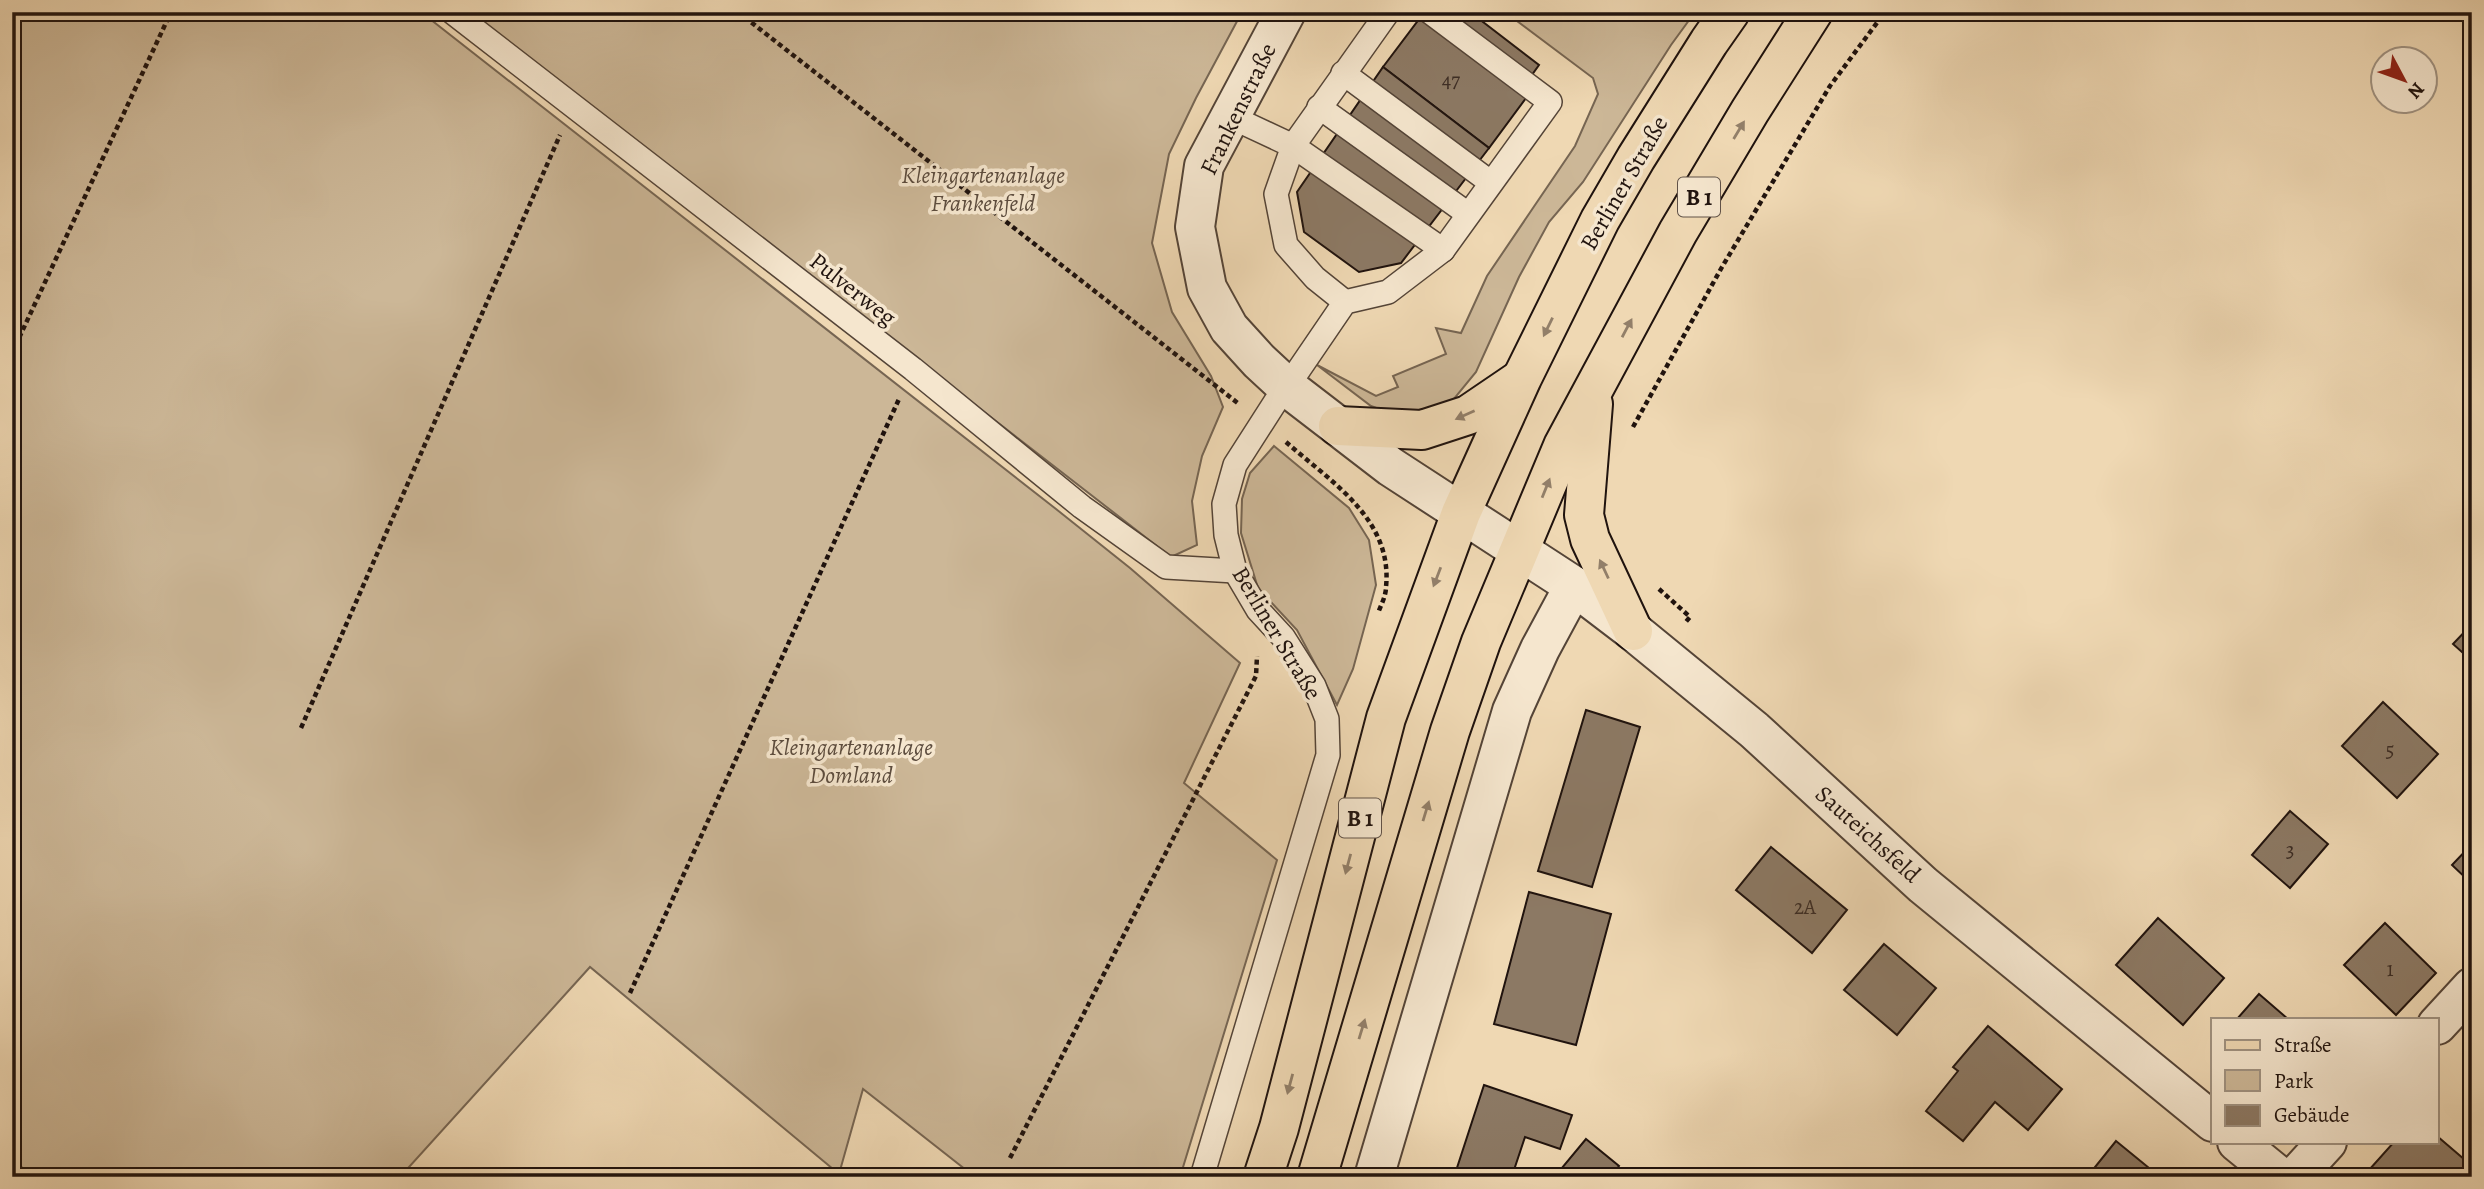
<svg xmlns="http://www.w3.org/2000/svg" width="2484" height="1189" font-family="Alegreya,serif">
<rect width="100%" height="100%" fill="#efd8b3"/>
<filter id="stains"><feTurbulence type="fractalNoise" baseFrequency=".00286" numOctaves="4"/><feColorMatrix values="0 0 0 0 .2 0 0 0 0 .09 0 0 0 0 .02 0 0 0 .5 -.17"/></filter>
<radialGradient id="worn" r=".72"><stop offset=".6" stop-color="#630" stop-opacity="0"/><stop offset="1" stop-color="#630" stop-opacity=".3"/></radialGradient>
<g fill="#ccb797" stroke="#766552" stroke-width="2">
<polygon points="12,12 421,12 1056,509 1130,568 1240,663 1184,783 1277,860 1180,1177 975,1177 863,1089 839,1174 590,967 400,1177 35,1177 12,1160"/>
<polygon points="469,12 1242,12 1196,98 1169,154 1152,243 1172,312 1211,376 1223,407 1202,456 1192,501 1197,545 1171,557"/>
<polygon points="1505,12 1695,12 1671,45 1583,182 1549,222 1519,277 1476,372 1449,405 1430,412 1390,413 1371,406 1317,365 1376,396 1398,387 1393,376 1446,354 1436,328 1461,333 1487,276 1575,146 1598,94 1593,78"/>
<polygon points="1274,446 1349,508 1369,540 1376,585 1353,669 1337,705 1297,630 1258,588 1241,533 1242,499 1250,473"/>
</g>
<g fill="#8c7964" stroke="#20130e" stroke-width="2">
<polygon points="1435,12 1470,12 1539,65 1519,93"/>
<polygon points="1420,18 1526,98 1489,148 1383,67"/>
<polygon points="1383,67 1489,148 1401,263 1359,272 1304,232 1297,192"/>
<polygon points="2472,624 2472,661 2453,644"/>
<polygon points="2383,702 2438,754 2397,798 2342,746"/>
<polygon points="1586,710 1640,727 1592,887 1538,871"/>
<polygon points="2290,811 2328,844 2290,888 2252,855"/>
<polygon points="2472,844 2472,884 2452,865"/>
<polygon points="1771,847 1847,910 1812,953 1736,890"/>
<polygon points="1529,892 1611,914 1576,1045 1494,1024"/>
<polygon points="2158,918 2224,978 2183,1025 2116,965"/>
<polygon points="2385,923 2436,973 2396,1015 2344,965"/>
<polygon points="1884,944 1936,988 1897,1035 1844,990"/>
<polygon points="2259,994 2288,1019 2237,1019"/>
<polygon points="1988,1026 2062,1089 2028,1130 1995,1102 1963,1141 1926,1111 1958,1071 1953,1067"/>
<polygon points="1484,1085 1572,1115 1560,1149 1525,1137 1514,1170 1528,1177 1454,1177"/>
<polygon points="2437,1136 2472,1166 2472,1177 2376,1177 2369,1170 2394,1142 2437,1142"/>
<polygon points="1586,1139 1619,1166 1611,1177 1571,1177 1561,1169"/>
<polygon points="2116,1141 2160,1177 2087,1177"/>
</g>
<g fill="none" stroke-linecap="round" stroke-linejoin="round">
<defs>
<g id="lane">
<polyline points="452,12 913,369 1082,507 1166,567 1235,571"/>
<polyline points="1343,73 1490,182"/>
<polyline points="1319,107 1468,214"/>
<polyline points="1229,116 1293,146 1443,250"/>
<polyline points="1345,302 1315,278 1286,245 1276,194 1293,146 1388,12"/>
<polyline points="1202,1177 1328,755 1327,719 1314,686 1283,637 1258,610 1235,571 1226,535 1224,504 1235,465 1276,401 1287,387 1345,302 1388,292 1443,250 1550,102 1430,12"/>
</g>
<g id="street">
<polyline points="1286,12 1204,166 1195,227 1207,288 1229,328 1259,361 1287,387 1391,467 1574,586 1633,631 1754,730 1923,885 2213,1122"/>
<polyline points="2437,1025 2472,987"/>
<polyline points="2237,1142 2280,1177"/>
<polyline points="1374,1177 1512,711 1540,649 1574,586"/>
<polyline points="2295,1177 2327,1142"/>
</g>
<g id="primary">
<polyline points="1593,404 1584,515 1590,539 1633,631"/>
<polyline points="1338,426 1422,430 1468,415 1521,379"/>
<polyline points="1263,1177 1279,1128 1386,718 1461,513 1522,378 1600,220 1636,158 1709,42 1730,12"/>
<polyline points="1317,1177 1450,731 1481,642 1563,446 1678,232 1750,111 1813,12"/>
</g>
</defs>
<use href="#lane" stroke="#544437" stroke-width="26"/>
<use href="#street" stroke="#544437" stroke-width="42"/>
<use href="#primary" stroke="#20130e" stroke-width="42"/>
<g stroke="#20130e" stroke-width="4.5" stroke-dasharray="5 3.5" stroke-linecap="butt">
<polyline points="738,12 1239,404"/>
<polyline points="12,353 171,12"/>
<polyline points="1633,427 1722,267 1830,86 1885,12"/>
<path d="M1286 442C1331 482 1393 519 1386 587 1386 596 1381 605 1378 613"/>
<polyline points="1659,589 1690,617 1684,624"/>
<polyline points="301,728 560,135"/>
<polyline points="630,993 899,399"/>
<polyline points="1010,1158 1256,676 1257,656"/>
</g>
<use href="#lane" stroke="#f5e6ce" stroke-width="23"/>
<use href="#street" stroke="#f5e6ce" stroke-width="38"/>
<use href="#primary" stroke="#efd8b3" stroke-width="38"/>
</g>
<defs><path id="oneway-solid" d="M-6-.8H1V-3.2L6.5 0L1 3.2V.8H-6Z" transform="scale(1.75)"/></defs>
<g fill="#927f69">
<use href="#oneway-solid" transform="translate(1739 130) rotate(-59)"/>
<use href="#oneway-solid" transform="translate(1548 327) rotate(116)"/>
<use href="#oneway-solid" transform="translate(1627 328) rotate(-62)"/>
<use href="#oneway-solid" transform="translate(1465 415) rotate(156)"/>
<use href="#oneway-solid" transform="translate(1546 488) rotate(-68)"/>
<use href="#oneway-solid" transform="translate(1604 569) rotate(-115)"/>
<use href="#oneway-solid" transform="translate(1437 577) rotate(111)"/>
<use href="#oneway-solid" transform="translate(1426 811) rotate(-73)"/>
<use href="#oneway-solid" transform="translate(1348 864) rotate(105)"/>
<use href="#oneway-solid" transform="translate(1362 1029) rotate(-73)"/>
<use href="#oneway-solid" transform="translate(1290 1084) rotate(105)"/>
</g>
<g text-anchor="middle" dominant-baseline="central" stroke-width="7" stroke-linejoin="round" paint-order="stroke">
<g font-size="21" fill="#3b2c24">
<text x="1451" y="80">47</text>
<text x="2390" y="750">5</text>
<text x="2290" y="850">3</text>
<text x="1805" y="907">2A</text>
<text x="2390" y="969">1</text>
</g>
<g fill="#f5e6ce" stroke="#605248" stroke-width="2">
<rect x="1678" y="177.5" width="42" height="39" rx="5"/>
<rect x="1339" y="798.5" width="42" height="39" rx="5"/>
</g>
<g font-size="23" font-weight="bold" fill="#20130e">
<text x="1699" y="197">B 1</text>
<text x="1360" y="818">B 1</text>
</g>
<g font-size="24" fill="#20130e" stroke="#f5e6ce">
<text transform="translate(1238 109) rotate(-64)">Frankenstraße</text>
<text transform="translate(1624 183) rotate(-60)">Berliner Straße</text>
<text transform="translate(853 289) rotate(38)">Pulverweg</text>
<text transform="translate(1277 633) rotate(59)">Berliner Straße</text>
<text transform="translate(1868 834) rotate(42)">Sauteichsfeld</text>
</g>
<g font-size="24" font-style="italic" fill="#5c4c3e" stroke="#f5e6ce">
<text x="983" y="175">Kleingartenanlage<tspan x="983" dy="28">Frankenfeld</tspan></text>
<text x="851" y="747">Kleingartenanlage<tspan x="851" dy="28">Domland</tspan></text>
</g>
</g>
<rect width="2484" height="1189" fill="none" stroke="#efd8b3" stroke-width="42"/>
<rect x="14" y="14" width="2456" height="1161" fill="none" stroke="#20130e" stroke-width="3.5"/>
<rect x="21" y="21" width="2442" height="1147" fill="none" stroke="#20130e" stroke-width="2"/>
<rect x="2211" y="1018" width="228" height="126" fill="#f5e6ce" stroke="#a09281" stroke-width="2"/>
<rect x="2225" y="1040" width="35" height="10" fill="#efd8b3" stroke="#a09281" stroke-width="2"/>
<text x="2274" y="1052" font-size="21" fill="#20130e">Straße</text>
<rect x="2225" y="1070" width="35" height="21" fill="#ccb797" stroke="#a09281" stroke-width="2"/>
<text x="2274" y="1088" font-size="21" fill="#20130e">Park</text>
<rect x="2225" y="1105" width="35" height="21" fill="#8c7964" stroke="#a09281" stroke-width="2"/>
<text x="2274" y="1122" font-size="21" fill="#20130e">Gebäude</text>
<g transform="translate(2404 80) rotate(131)"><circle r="33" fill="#f5e6ce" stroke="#a09281" stroke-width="2"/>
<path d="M0-5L12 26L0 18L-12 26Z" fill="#8f2418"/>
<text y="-10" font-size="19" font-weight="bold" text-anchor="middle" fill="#20130e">N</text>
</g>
<rect width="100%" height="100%" filter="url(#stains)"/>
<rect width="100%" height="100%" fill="url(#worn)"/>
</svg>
